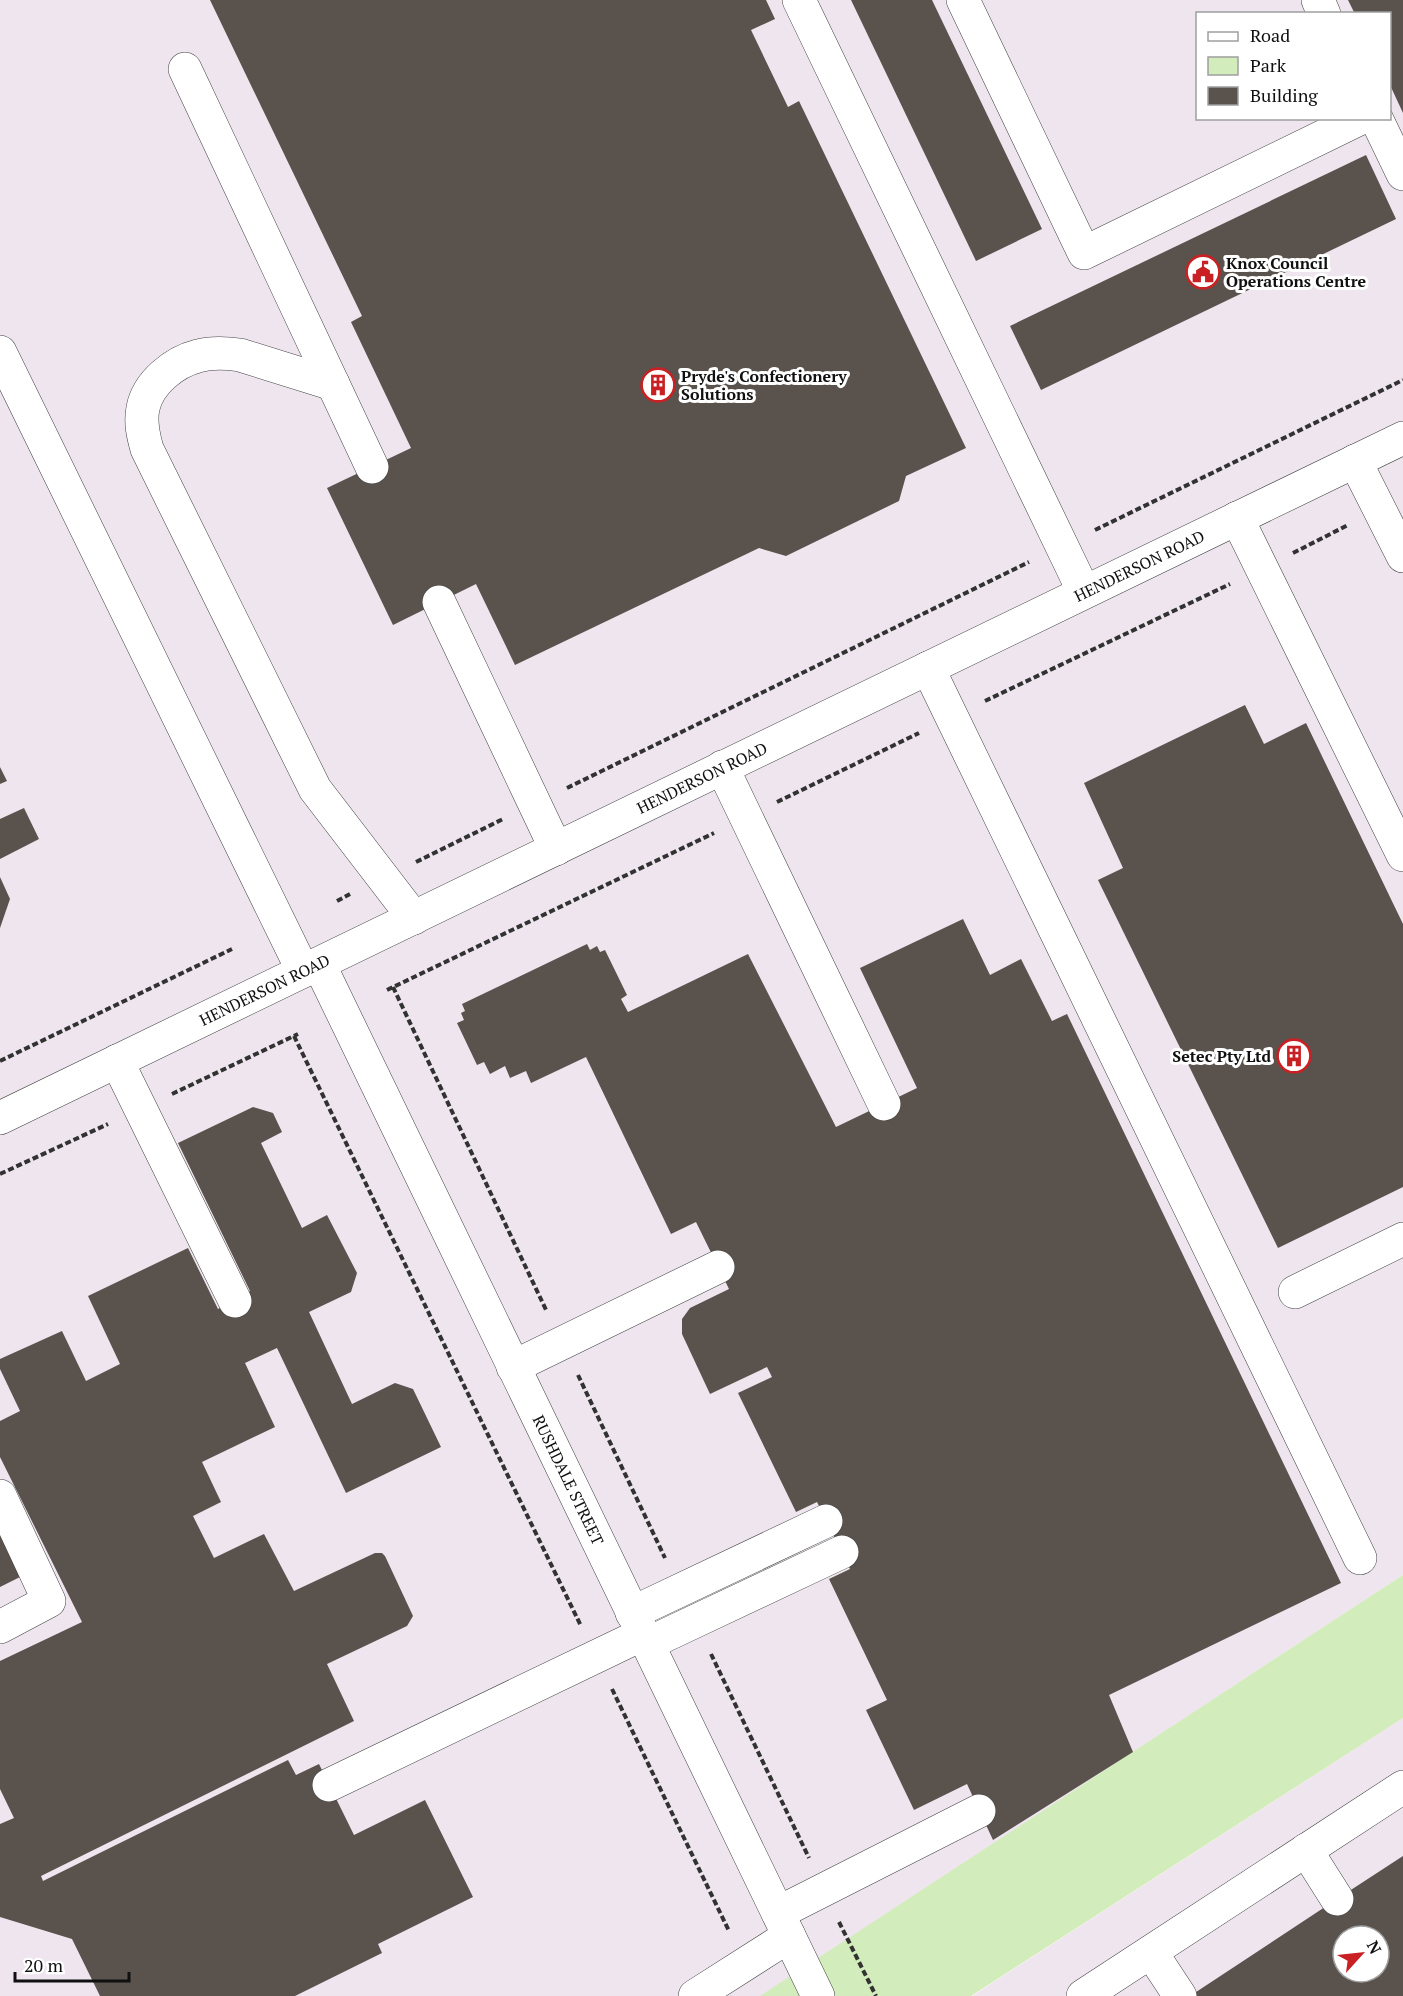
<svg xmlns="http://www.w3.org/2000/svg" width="1403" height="1996" font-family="'PT Serif',serif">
<rect width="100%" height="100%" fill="#fffdf4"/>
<g fill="#eee5ef" fill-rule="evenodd">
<path d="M0 0H1403V1575L761 1996H0ZM1198 14H1390V118H1198Z"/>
<path d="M1403 1718V1996H972ZM1343 1936H1379V1972H1343Z"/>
</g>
<polygon fill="#d3ecbb" points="1403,1575 1403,1718 971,1996 760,1996"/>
<g fill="#5a524c" fill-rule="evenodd">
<polygon points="210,0 766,0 775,19 751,30 788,107 799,101 966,448 906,476 899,501 786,556 759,548 515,665 476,584 393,625 327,488 411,448 351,322 362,316"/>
<polygon points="851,0 932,0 1042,229 976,261"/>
<polygon points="1348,0 1403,0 1403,113 1390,85 1390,14 1355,14"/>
<polygon points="1366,155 1396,219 1041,390 1010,326"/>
<polygon points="1245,705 1264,744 1306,723 1403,924 1403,1187 1278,1248 1098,880 1123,868 1084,783"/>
<polygon points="0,767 7,781 0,784"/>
<polygon points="24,808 39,839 0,859 0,819"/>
<polygon points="0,877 10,899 0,928"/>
<polygon points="963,919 990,975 1021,959 1052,1021 1067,1014 1341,1583 1109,1695 1133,1752 993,1840 967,1784 914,1810 866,1710 887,1700 829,1579 850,1569 817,1502 796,1512 738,1393 772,1377 767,1367 710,1394 682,1334 682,1319 690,1308 729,1289 696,1222 671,1234 586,1057 531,1083 526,1071 510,1078 505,1066 490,1074 484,1062 477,1065 457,1023 464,1020 461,1013 465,1011 462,1004 587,944 590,950 597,946 600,952 605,950 627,995 621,999 628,1012 748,954 836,1127 917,1088 860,968"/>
<polygon points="253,1107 273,1113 282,1132 261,1143 302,1228 327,1215 357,1273 351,1292 309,1312 352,1404 395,1383 413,1389 441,1447 346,1493 277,1348 245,1363 275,1427 202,1462 221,1502 193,1516 214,1558 264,1534 294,1591 375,1553 382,1553 385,1556 413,1616 407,1626 327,1664 354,1721 41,1876 43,1881 288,1760 296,1775 319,1764 354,1835 425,1800 473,1897 378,1944 382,1953 295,1996 100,1996 72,1939 0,1917 0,1824 14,1818 0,1789 0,1661 82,1622 0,1457 0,1421 20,1411 0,1369 0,1359 62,1331 86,1381 120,1364 88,1296 188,1248 218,1309 250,1291 178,1143"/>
<polygon points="0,1532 22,1576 0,1587"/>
<path d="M1403 1856V1996H1190L1337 1899ZM1343 1936H1379V1972H1343Z"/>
</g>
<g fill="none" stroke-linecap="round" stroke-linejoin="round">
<defs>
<g id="minor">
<polyline points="799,0 1084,592"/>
<polyline points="963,0 1084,253 1361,118"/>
<polyline points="1318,0 1324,14"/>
<polyline points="185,69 372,467"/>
<polyline points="1376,118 1403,174"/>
<polyline points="0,352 303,971"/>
<path d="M333 384 240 355C226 353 212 352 198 356 174 362 148 383 143 408 140 422 143 435 147 449L315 789 414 918"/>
<polyline points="1355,461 1403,556"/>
<polyline points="1237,518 1403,855"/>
<polyline points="439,602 556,849"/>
<polyline points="928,668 1360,1558"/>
<polyline points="722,767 884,1104"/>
<path id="s1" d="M319 964 818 1996"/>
<polyline points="117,1061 235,1301"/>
<path id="s2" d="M0 1118 1403 438"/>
<polyline points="1295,1292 1403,1239"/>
<polyline points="513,1367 718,1267"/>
<polyline points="0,1496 49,1601 0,1627"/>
<polyline points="632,1613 826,1521"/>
<polyline points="647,1644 842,1552"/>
<polyline points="329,1785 643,1634"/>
<polyline points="1306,1850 1337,1899"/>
<polyline points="778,1913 979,1811"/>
<polyline points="1151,1952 1180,1996"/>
<polyline points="695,1996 789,1936"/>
<polyline points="1083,1996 1403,1787"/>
</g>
</defs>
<use href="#minor" stroke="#434343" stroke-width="34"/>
<g stroke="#323232" stroke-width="4" stroke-dasharray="6 3" stroke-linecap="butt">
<polyline points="1095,530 1403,380"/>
<polyline points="1293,553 1348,525"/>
<polyline points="985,701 1230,584"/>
<polyline points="567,788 1029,562"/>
<polyline points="777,802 919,733"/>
<polyline points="416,862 503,819"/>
<polyline points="337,901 350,894"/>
<polyline points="393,987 547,1312"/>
<polyline points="387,990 714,833"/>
<polyline points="294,1036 581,1626"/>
<polyline points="0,1061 232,949"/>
<polyline points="172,1094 298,1034"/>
<polyline points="0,1174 108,1124"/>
<polyline points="578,1375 665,1558"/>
<polyline points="711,1654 809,1858"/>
<polyline points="612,1689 729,1931"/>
<polyline points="839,1922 876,1996"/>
</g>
<use href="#minor" stroke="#fff" stroke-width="33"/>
</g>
<defs>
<symbol id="civic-ring" viewBox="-11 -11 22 22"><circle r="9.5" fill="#fff" stroke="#c92023" stroke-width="1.5"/><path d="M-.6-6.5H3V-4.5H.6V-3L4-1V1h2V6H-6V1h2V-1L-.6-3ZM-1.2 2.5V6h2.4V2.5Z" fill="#c92023"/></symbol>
<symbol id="building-ring" viewBox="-11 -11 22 22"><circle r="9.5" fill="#fff" stroke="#c92023" stroke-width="1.5"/><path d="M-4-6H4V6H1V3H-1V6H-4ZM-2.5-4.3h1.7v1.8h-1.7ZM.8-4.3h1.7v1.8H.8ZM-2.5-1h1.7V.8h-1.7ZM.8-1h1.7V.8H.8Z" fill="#c92023"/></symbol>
</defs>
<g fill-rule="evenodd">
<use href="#civic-ring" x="1184" y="253" width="38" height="38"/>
<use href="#building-ring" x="639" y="366" width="38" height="38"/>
<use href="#building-ring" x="1275" y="1037" width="38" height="38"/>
</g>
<g text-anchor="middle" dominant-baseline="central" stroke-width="6" stroke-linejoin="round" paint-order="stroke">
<g font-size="16" font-weight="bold" fill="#101010" stroke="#fff" text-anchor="start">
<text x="1226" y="263">Knox Council<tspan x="1226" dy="18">Operations Centre</tspan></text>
<text x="681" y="376">Pryde's Confectionery<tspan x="681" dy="18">Solutions</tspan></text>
<text x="1271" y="1056" text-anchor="end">Setec Pty Ltd</text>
</g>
<g font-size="16" fill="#101010" stroke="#fff">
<text stroke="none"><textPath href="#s2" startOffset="1266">HENDERSON ROAD</textPath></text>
<text stroke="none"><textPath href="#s2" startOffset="780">HENDERSON ROAD</textPath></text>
<text stroke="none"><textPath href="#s2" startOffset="294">HENDERSON ROAD</textPath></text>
<text stroke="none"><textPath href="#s1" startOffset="573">RUSHDALE STREET</textPath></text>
</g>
</g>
<rect x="1196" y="12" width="195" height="108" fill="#ffffff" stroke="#9f9f9f" stroke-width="1.5"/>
<rect x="1208" y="32" width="30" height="9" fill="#ffffff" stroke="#9f9f9f" stroke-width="1.5"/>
<text x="1250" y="42" font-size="18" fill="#101010">Road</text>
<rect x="1208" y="57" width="30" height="18" fill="#d3ecbb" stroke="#9f9f9f" stroke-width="1.5"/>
<text x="1250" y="72" font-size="18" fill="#101010">Park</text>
<rect x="1208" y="87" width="30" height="18" fill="#5a524c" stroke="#9f9f9f" stroke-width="1.5"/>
<text x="1250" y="102" font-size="18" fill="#101010">Building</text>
<g transform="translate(1361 1954) rotate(63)"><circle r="28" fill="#ffffff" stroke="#9f9f9f" stroke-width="1.5"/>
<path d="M0-4.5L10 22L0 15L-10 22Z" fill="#c92023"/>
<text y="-9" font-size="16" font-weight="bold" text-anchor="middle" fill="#101010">N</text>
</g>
<path d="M15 1972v9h114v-9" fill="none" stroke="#101010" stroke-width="3"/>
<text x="24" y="1972" font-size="18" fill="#101010" stroke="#ffffff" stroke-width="4.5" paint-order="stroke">20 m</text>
</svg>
